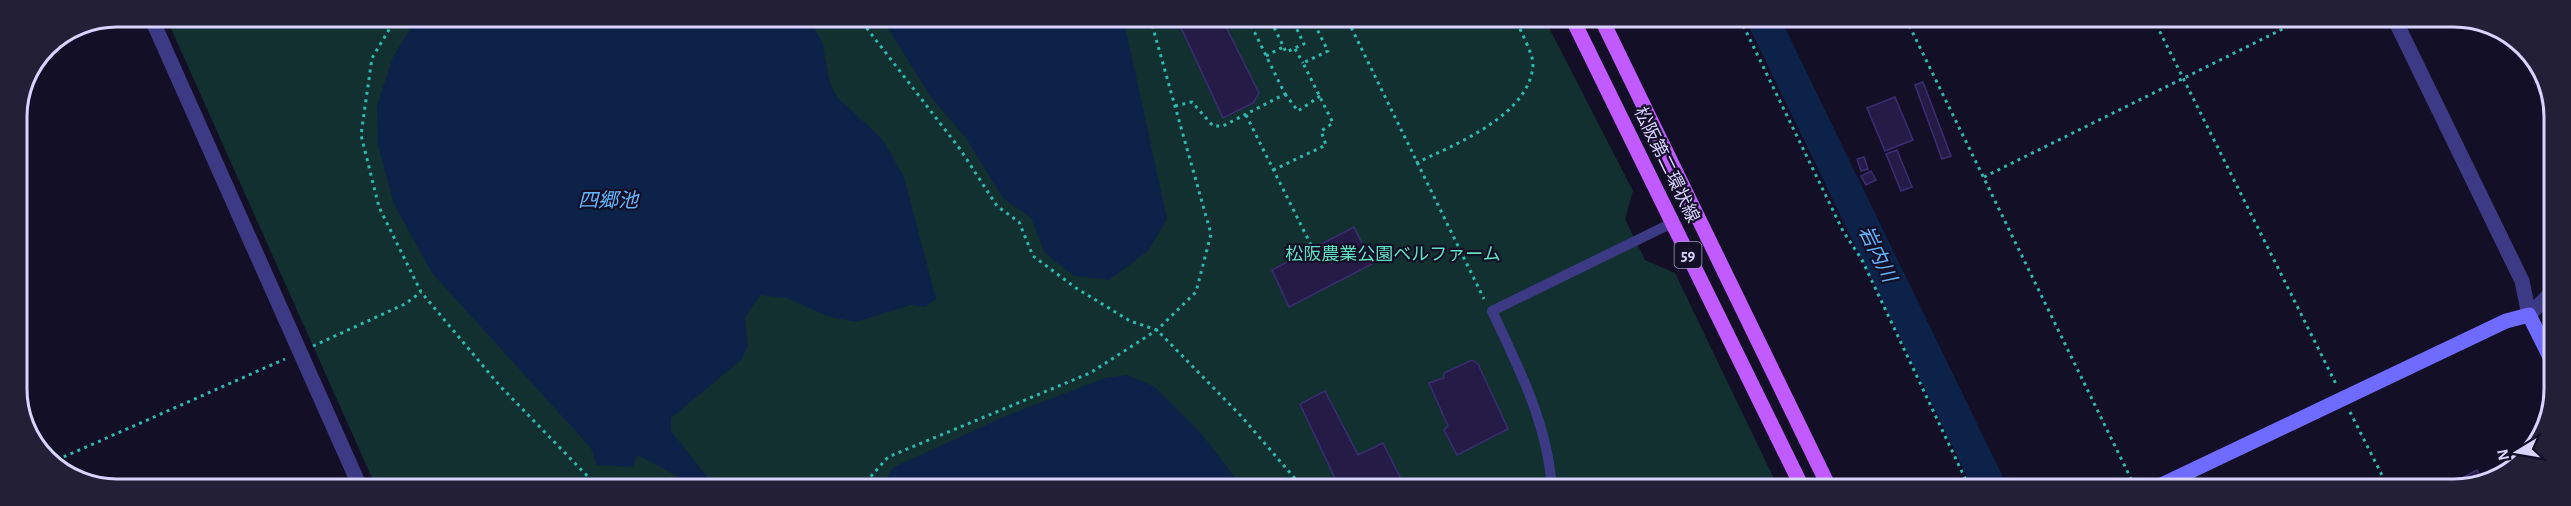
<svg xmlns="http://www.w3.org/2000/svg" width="2571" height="506" font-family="'Alegreya Sans','Noto Sans JP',sans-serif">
<rect width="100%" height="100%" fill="#130f26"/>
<polygon fill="#12302f" points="1545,20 1633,191 1625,219 1645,260 1675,273 1779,489 377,489 169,24"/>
<g fill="#0c2248">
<polygon points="1124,21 1167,219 1148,251 1109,280 1074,276 1045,253 1031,218 1003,198 966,138 931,97 884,22"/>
<polygon points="810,22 822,41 830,84 837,97 883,140 904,177 936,299 925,307 911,305 855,322 827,316 787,298 760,295 745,317 748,346 741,360 671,418 671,431 709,479 710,489 692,489 675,475 638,455 632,467 597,465 591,448 432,273 394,204 378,145 377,106 393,57 414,23"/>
<polygon points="1127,375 1155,387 1200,432 1244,489 879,489 894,467 1006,416 1105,378"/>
</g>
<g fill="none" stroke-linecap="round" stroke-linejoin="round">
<polyline stroke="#0c2248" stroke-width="32" points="1763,19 1991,489"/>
</g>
<g fill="#241b47" stroke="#3b2d73" stroke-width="1.5">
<polygon points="1178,21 1223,21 1259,93 1253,103 1223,118"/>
<polygon points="1923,82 1951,156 1942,159 1915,85"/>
<polygon points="1895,97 1913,140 1885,151 1867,108"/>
<polygon points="1897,150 1912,187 1901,191 1886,154"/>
<polygon points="1864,157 1868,169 1861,171 1857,159"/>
<polygon points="1871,171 1876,180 1866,185 1861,176"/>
<polygon points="1354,227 1372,264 1289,307 1272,270"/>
<polygon points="1472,360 1478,364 1508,429 1457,455 1444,430 1448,426 1429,383 1444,378 1444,373"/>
<polygon points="1325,391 1358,455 1383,443 1406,489 1340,489 1300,404"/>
<polygon points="2477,470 2482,480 2460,489 2441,489"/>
<polygon points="1494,479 1500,489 1489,489 1486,484"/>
</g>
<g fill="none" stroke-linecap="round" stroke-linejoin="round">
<g stroke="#2fb8b0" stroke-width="3" stroke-dasharray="3 4.5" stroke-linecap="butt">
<polyline points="2153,18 2336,384"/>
<polyline points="1740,19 1843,231 1862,260 1970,489"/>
<polyline points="1906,19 2136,489"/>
<polyline points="1271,21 1286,52 1304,44 1293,21"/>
<polyline points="1348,21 1484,299"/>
<polyline points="862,22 960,149 997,206 1019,222 1033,256 1076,288 1130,321 1157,330 1242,417 1304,489"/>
<polyline points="393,23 372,58 361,135 379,207 421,292 500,386 600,489"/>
<polyline points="1295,49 1303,63"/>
<polyline points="1266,56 1283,47"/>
<polyline points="1285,94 1298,111 1320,96"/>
<polyline points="1175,106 1192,102 1213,126 1223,126 1285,94 1249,21"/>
<polyline points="1246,115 1313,249"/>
<path d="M1416 163C1454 145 1531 115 1533 64 1533 54 1520 30 1516 20"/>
<polyline points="1273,170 1326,145 1321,131 1333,123 1303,63 1328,51 1313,21"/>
<polyline points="1984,177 2305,18"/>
<polyline points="313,346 405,304 421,292"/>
<polyline points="2350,412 2389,489"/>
<polyline points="50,463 285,359"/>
<polyline points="867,489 865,483 888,457 1090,373 1157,330 1196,292 1211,234 1151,21"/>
</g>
<path stroke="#3d3a85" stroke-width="10" d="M1552 489C1548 425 1519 368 1492 311L1672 223"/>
<g stroke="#3d3a85" stroke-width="15">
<polyline points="2394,18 2522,281 2529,315"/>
<polyline points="154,24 361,489"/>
<polyline points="2529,315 2553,291"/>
</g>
<polyline stroke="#6f6bff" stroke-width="15" points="2153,489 2506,321 2529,315 2553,363"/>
<g stroke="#c25bff" stroke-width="15">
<polyline points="1573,20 1803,489"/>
<polyline points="1602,20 1830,489"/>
</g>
</g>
<g text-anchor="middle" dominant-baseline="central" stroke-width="4.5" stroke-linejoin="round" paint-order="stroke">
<rect fill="#130f26" stroke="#9e99be" stroke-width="1.5" x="1674.5" y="242" width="27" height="26" rx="4.5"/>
<g font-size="16" font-weight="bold" fill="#d9d4ff">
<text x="1688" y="255">59</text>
</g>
<g font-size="18" fill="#d9d4ff" stroke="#130f26">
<text transform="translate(1666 165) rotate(64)">松阪第二環状線</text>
</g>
<g font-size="18" fill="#5fe0c0" stroke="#130f26">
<text x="1393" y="255">松阪農業公園ベルファーム</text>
</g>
<g font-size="20" font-style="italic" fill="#62b6ff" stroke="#130f26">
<text x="608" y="201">四郷池</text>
<text transform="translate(1877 254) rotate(64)">岩内川</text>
</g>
</g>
<path d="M0 0H2571V506H0ZM117 27H2454A90 90 0 0 1 2544 117V389A90 90 0 0 1 2454 479H117A90 90 0 0 1 27 389V117A90 90 0 0 1 117 27Z" fill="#231f37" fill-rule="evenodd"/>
<path fill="none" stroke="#d9d4ff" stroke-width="3" d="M117 27H2454A90 90 0 0 1 2544 117V389A90 90 0 0 1 2454 479H117A90 90 0 0 1 27 389V117A90 90 0 0 1 117 27Z"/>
<g transform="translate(2517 452) rotate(259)" stroke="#130f26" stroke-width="4.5" paint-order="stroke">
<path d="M0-4.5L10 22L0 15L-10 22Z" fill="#d9d4ff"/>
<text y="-9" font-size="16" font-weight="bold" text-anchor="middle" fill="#d9d4ff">N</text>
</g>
</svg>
